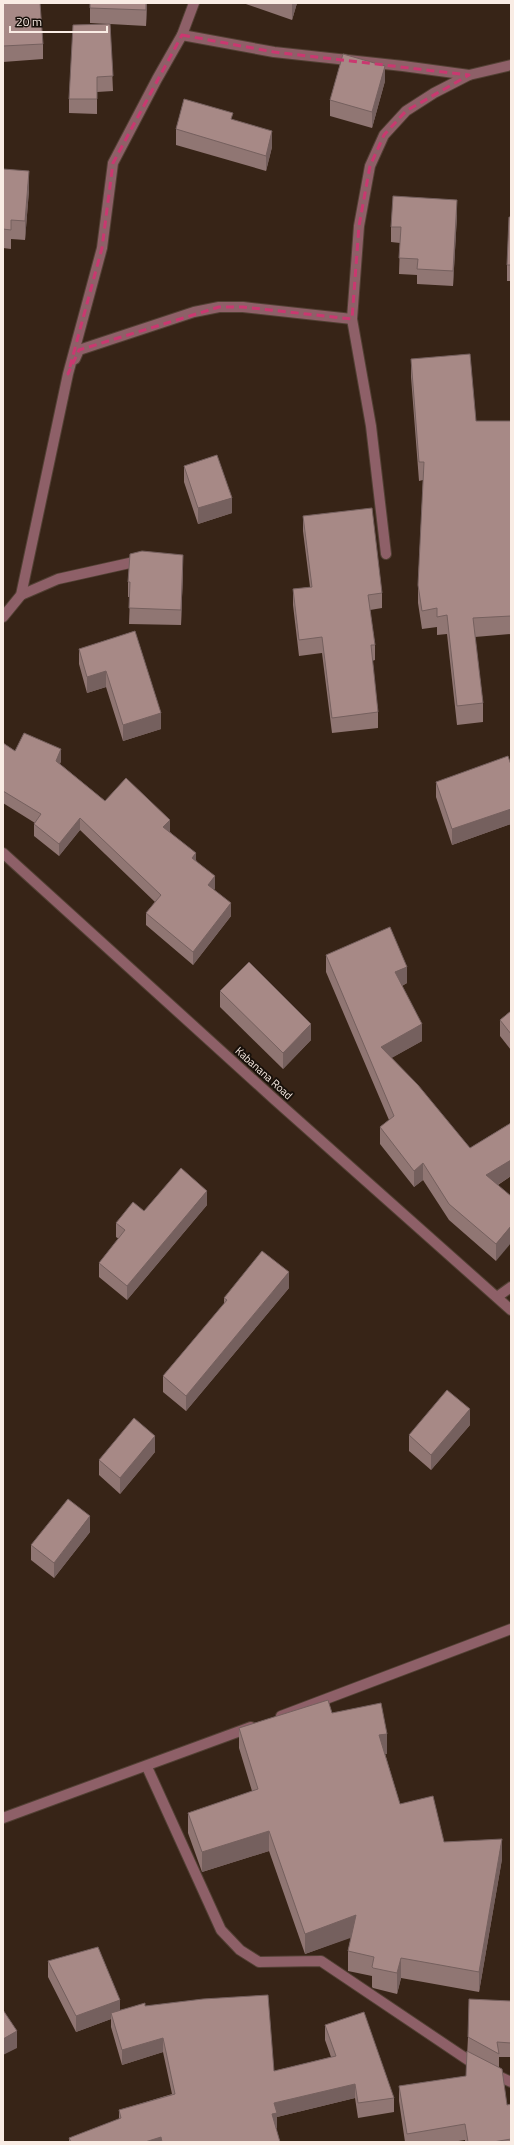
<svg xmlns="http://www.w3.org/2000/svg" width="514" height="2145" font-family="'Titillium Web',sans-serif">
<rect width="100%" height="100%" fill="#372417"/>
<g fill="none" stroke-linecap="round" stroke-linejoin="round">
<defs>
<g id="minor">
<polyline points="182,35 274,52 403,66 469,75"/>
<polyline points="75,359 79,350 194,312 219,307 243,307 352,319"/>
<polyline points="386,554 371,426 352,319 359,226 370,166 384,135 406,111 434,93 469,75 511,65"/>
<polyline points="21,595 58,579 143,560"/>
<polyline points="3,617 21,595 68,374 102,248 113,163 157,79 182,35 194,3"/>
<polyline points="497,1297 511,1287"/>
<polyline points="281,1716 511,1629"/>
<polyline points="147,1767 221,1930 240,1950 259,1962 321,1961 477,2066"/>
<polyline points="3,1818 251,1727"/>
<polyline points="492,2073 511,2082"/>
</g>
<polyline id="tertiary" points="3,853 274,1099 511,1310"/>
</defs>
<use href="#minor" stroke="#524034" stroke-width="12"/>
<use href="#tertiary" stroke="#524034" stroke-width="12"/>
<use href="#minor" stroke="#8e6068" stroke-width="10"/>
<use href="#tertiary" stroke="#8e6068" stroke-width="10"/>
</g>
<g fill="#907673">
<polygon points="3,3 43,44 43,59 3,62"/>
<polygon points="90,3 147,3 146,26 110,24 113,91 97,92 97,114 69,113 69,99 107,24 90,23"/>
<polygon points="243,3 297,3 292,20"/>
<polygon points="385,81 372,128 330,116 330,100"/>
<polygon points="176,129 272,147 266,171 176,145"/>
<polygon points="3,169 29,190 25,240 11,239 11,249 3,248"/>
<polygon points="457,215 453,286 417,284 417,275 399,274 400,243 391,242 391,227"/>
<polygon points="511,217 511,281 507,281 507,265"/>
<polygon points="411,359 476,421 511,421 511,634 475,637 483,703 483,722 457,725 447,634 437,635 437,627 422,629 418,603 418,585 423,480 419,481 411,377"/>
<polygon points="184,466 232,513 198,524 184,482"/>
<polygon points="303,516 382,593 382,608 370,610 375,645 375,660 372,661 378,712 378,728 332,733 322,653 299,656 293,605 293,589 310,587 303,531"/>
<polygon points="183,570 181,625 129,624 130,597 128,597 128,582"/>
<polygon points="135,631 161,729 123,741 106,687 87,693 79,664 79,649"/>
<polygon points="3,743 15,751 61,761 60,764 105,801 170,832 196,860 215,888 214,890 231,916 193,965 146,925 146,913 155,902 80,830 59,856 34,836 34,824 35,823 3,803"/>
<polygon points="511,765 511,824 452,845 436,797 436,782"/>
<polygon points="326,955 407,983 402,986 422,1041 391,1058 470,1148 511,1123 511,1176 498,1185 496,1261 449,1220 423,1180 414,1187 380,1144 380,1127 389,1120 326,972"/>
<polygon points="220,991 311,1040 283,1069 220,1007"/>
<polygon points="511,1011 511,1050 500,1036 500,1020"/>
<polygon points="207,1205 127,1300 99,1277 99,1263 119,1239 116,1237 116,1223 144,1211"/>
<polygon points="289,1288 186,1411 163,1392 163,1376 224,1304 224,1298"/>
<polygon points="470,1425 431,1470 409,1451 409,1435"/>
<polygon points="155,1452 120,1494 99,1475 99,1460"/>
<polygon points="90,1532 54,1578 31,1560 31,1545"/>
<polygon points="332,1713 387,1754 385,1754 400,1804 444,1842 502,1859 479,1992 401,1978 397,1994 373,1988 372,1987 372,1976 348,1971 348,1951 351,1937 305,1954 269,1851 202,1872 188,1833 188,1813 252,1791 239,1748 239,1728"/>
<polygon points="48,1961 120,2010 145,2006 274,2071 331,2057 325,2040 325,2025 394,2098 394,2112 358,2118 355,2098 277,2117 277,2128 276,2128 280,2142 69,2142 69,2138 119,2119 119,2110 172,2094 163,2052 122,2065 111,2027 111,2019 76,2032 48,1977"/>
<polygon points="511,2001 511,2057 499,2057 499,2068 507,2105 511,2104 511,2142 465,2142 465,2140 452,2142 405,2142 399,2101 399,2086 466,2076 468,2037"/>
</g>
<g fill="#75605e">
<polygon points="146,3 147,3 146,26"/>
<polygon points="292,3 297,3 292,20"/>
<polygon points="385,66 385,81 372,128 372,112"/>
<polygon points="272,131 272,147 266,171 266,156"/>
<polygon points="29,171 29,190 25,240 25,221"/>
<polygon points="457,200 457,215 453,286 453,271"/>
<polygon points="232,498 232,513 198,524 198,508"/>
<polygon points="183,555 183,570 181,625 181,610"/>
<polygon points="106,671 106,687 87,693 87,677"/>
<polygon points="161,713 161,729 123,741 123,725"/>
<polygon points="61,749 61,761 56,773 56,761"/>
<polygon points="511,809 511,824 452,845 452,829"/>
<polygon points="80,818 80,830 59,856 59,844"/>
<polygon points="170,820 170,832 163,839 163,827"/>
<polygon points="196,853 196,866 192,858"/>
<polygon points="215,876 215,888 208,897 208,885"/>
<polygon points="231,903 231,916 193,965 193,952"/>
<polygon points="407,967 407,983 395,989 395,972"/>
<polygon points="311,1024 311,1040 283,1069 283,1053"/>
<polygon points="422,1024 422,1041 381,1064 381,1047"/>
<polygon points="511,1160 511,1176 486,1192 486,1175"/>
<polygon points="423,1163 423,1180 414,1187 414,1171"/>
<polygon points="207,1191 207,1205 127,1300 127,1286"/>
<polygon points="511,1226 511,1243 496,1261 496,1244"/>
<polygon points="289,1272 289,1288 186,1411 186,1396"/>
<polygon points="470,1409 470,1425 431,1470 431,1455"/>
<polygon points="155,1436 155,1452 120,1494 120,1478"/>
<polygon points="90,1516 90,1532 54,1578 54,1563"/>
<polygon points="387,1734 387,1754 379,1755 379,1735"/>
<polygon points="269,1831 269,1851 202,1872 202,1852"/>
<polygon points="502,1839 502,1859 479,1992 479,1972"/>
<polygon points="356,1915 356,1936 305,1954 305,1934"/>
<polygon points="401,1958 401,1978 397,1994 397,1973"/>
<polygon points="120,2000 120,2016 111,2013 111,2019 76,2032 76,2016"/>
<polygon points="17,2031 17,2048 3,2055 3,2039"/>
<polygon points="163,2038 163,2052 122,2065 122,2050"/>
<polygon points="355,2084 355,2098 277,2117 277,2128 272,2129 272,2114 274,2103"/>
<polygon points="161,2137 161,2142 145,2142"/>
</g>
<g fill="#a78986" stroke="#75605e">
<polygon points="3,3 40,3 43,44 3,46"/>
<polygon points="90,3 146,3 146,10 90,8"/>
<polygon points="110,24 113,76 97,77 97,99 69,99 73,25"/>
<polygon points="343,54 385,66 372,112 330,100"/>
<polygon points="184,99 233,113 231,119 272,131 266,156 176,129"/>
<polygon points="3,169 29,171 25,221 11,220 11,230 3,229"/>
<polygon points="393,196 457,200 453,271 417,269 418,259 399,258 401,227 391,227"/>
<polygon points="509,217 511,217 511,265 507,265"/>
<polygon points="470,354 476,421 511,421 511,616 473,618 483,703 457,706 447,615 437,617 437,608 422,611 418,585 424,462 419,462 411,359"/>
<polygon points="217,455 232,498 198,508 184,466"/>
<polygon points="372,508 382,593 368,595 375,645 371,645 378,712 332,718 322,637 299,640 293,589 312,587 303,516"/>
<polygon points="142,551 183,555 181,610 129,608 130,582 128,582 130,554"/>
<polygon points="135,631 161,713 123,725 106,671 87,677 79,649"/>
<polygon points="24,733 61,749 56,761 105,801 126,778 170,820 163,827 196,853 192,858 215,876 208,885 231,903 193,952 146,913 161,895 80,818 59,844 34,824 41,814 3,791 3,743 15,751"/>
<polygon points="508,756 511,765 511,809 452,829 436,782"/>
<polygon points="390,927 407,967 395,972 422,1024 381,1047 418,1085 470,1148 511,1123 511,1160 486,1175 511,1196 511,1226 496,1244 449,1204 423,1163 414,1171 380,1127 394,1116 326,955"/>
<polygon points="249,962 311,1024 283,1053 220,991"/>
<polygon points="511,1011 511,1034 500,1020"/>
<polygon points="181,1168 207,1191 127,1286 99,1263 125,1230 116,1223 133,1202 144,1211"/>
<polygon points="262,1251 289,1272 186,1396 163,1376 227,1300 224,1298"/>
<polygon points="447,1390 470,1409 431,1455 409,1435"/>
<polygon points="134,1418 155,1436 120,1478 99,1460"/>
<polygon points="68,1499 90,1516 54,1563 31,1545"/>
<polygon points="328,1700 332,1713 381,1703 387,1734 379,1735 400,1804 433,1796 444,1842 502,1839 479,1972 401,1958 397,1973 373,1968 372,1967 374,1957 348,1951 356,1915 305,1934 269,1831 202,1852 188,1813 258,1789 239,1728"/>
<polygon points="98,1947 120,2000 76,2016 48,1961"/>
<polygon points="268,1995 274,2071 336,2056 325,2025 364,2012 394,2098 358,2103 355,2084 274,2103 277,2113 272,2114 280,2142 162,2142 161,2137 145,2142 71,2142 69,2138 121,2118 119,2110 175,2094 163,2038 122,2050 111,2013 145,2003 145,2006 203,1999"/>
<polygon points="469,1999 511,2001 511,2043 497,2042 499,2054 468,2037"/>
<polygon points="3,2010 17,2031 3,2039"/>
<polygon points="467,2051 502,2069 507,2105 511,2104 511,2139 493,2142 468,2142 465,2124 407,2134 399,2086 466,2076"/>
</g>
<path fill="none" stroke="#ca3870" stroke-width="3" stroke-dasharray="8 5" stroke-linejoin="round" d="M182 35 274 52 469 75 406 111 384 135 370 166 359 226 352 319 243 307H219L79 350 68 374 102 248 113 163Z"/>
<g text-anchor="middle" dominant-baseline="central" stroke-width="4" stroke-linejoin="round" paint-order="stroke">
<g font-size="11" fill="#f9ece4" stroke="#18100a">
<text transform="translate(264 1073) rotate(42)">Kabanana Road</text>
</g>
</g>
<rect width="514" height="2145" fill="none" stroke="#f9ece4" stroke-width="8"/>
<path d="M10 26v6h97v-6" fill="none" stroke="#f9ece4" stroke-width="2"/>
<text x="16" y="26" font-size="12" fill="#f9ece4" stroke="#18100a" stroke-width="3" paint-order="stroke">20 m</text>
</svg>
